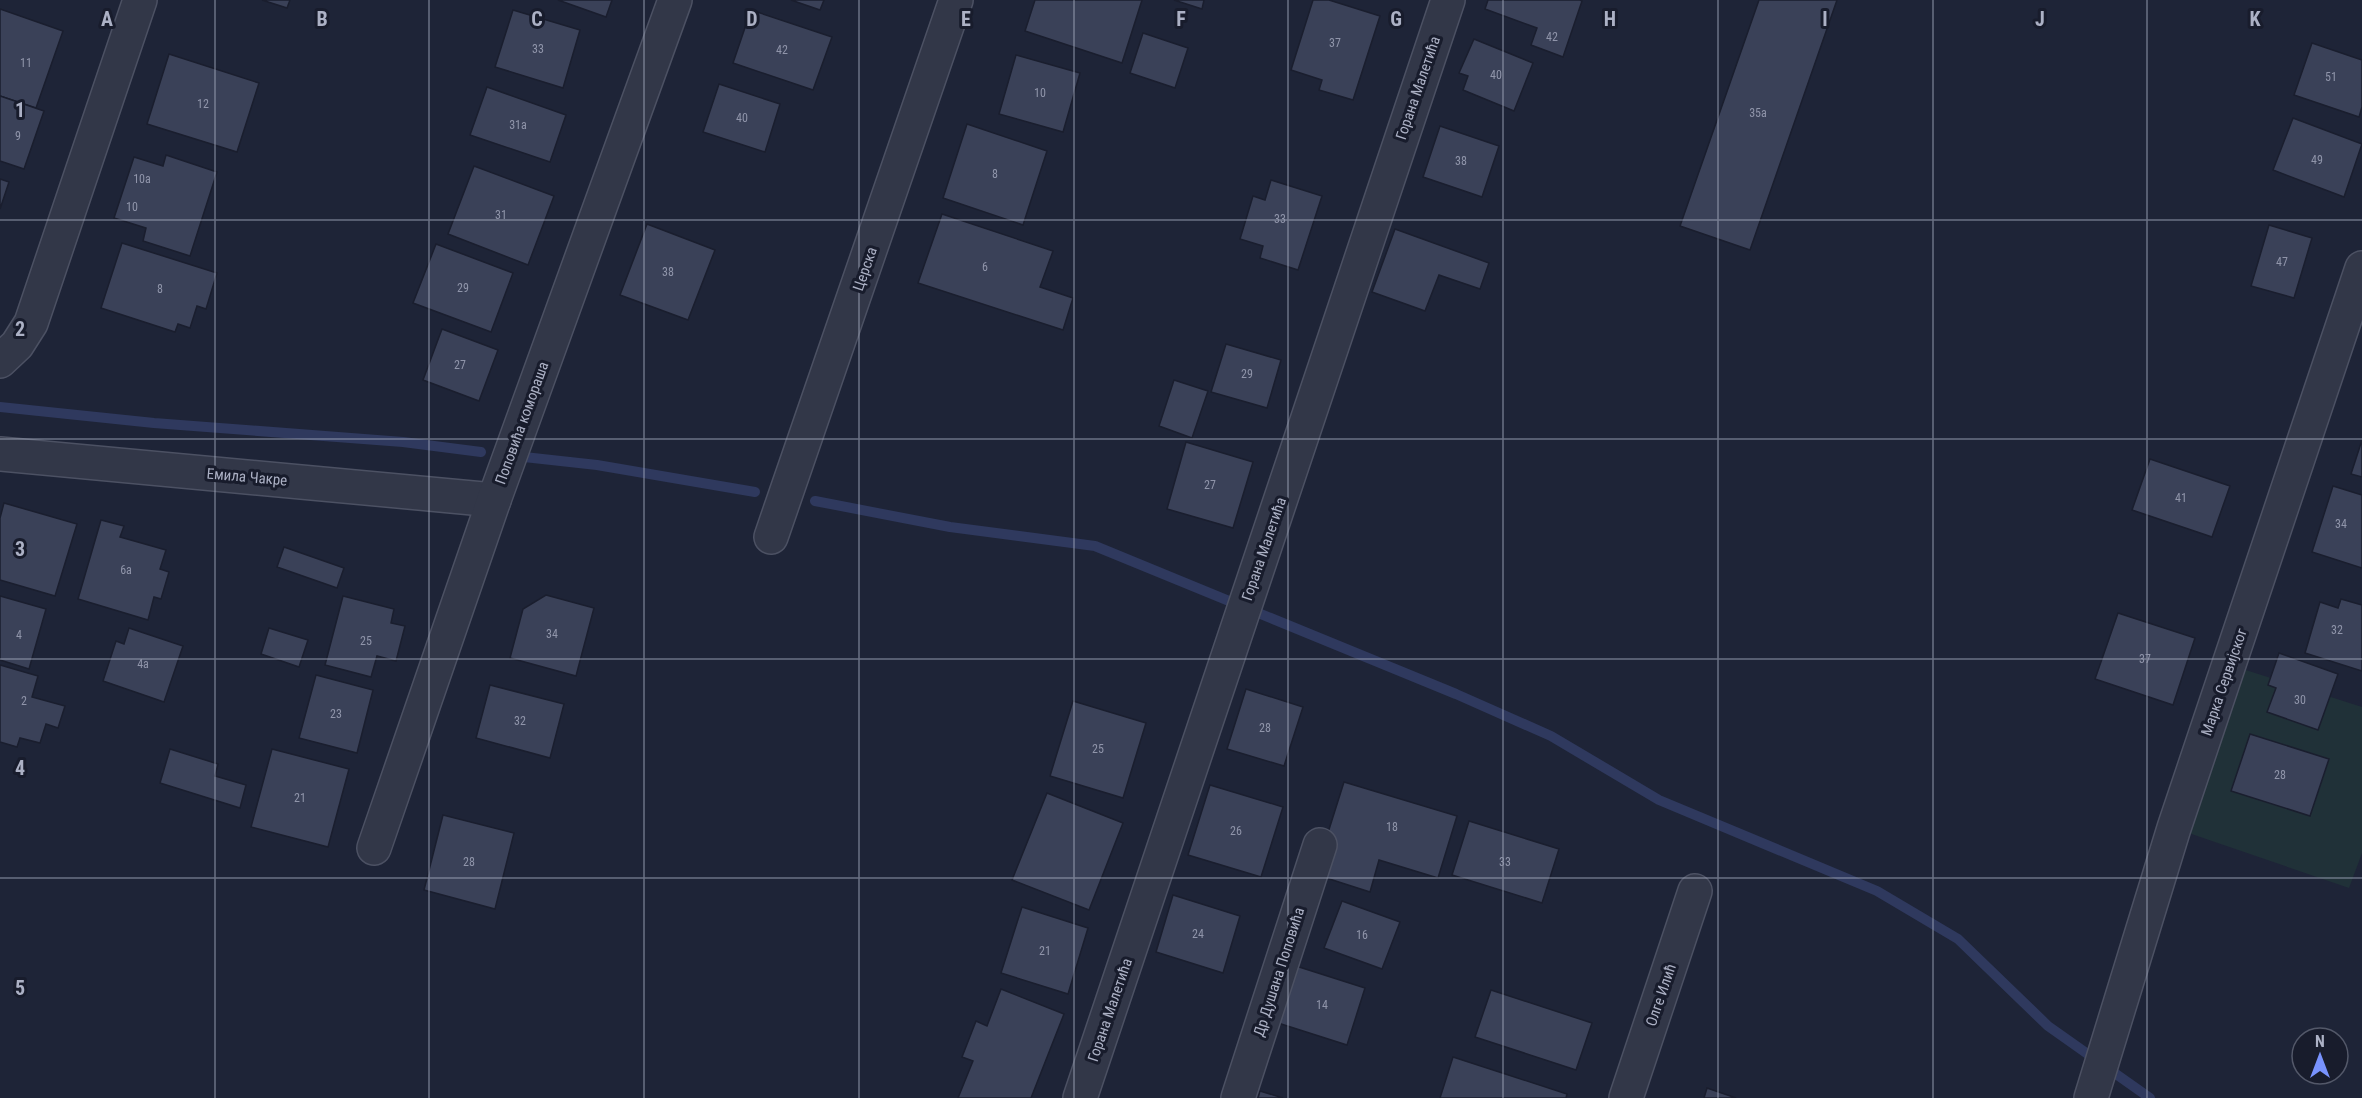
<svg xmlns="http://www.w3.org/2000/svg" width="2362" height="1098" font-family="'Roboto Condensed',sans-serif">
<rect width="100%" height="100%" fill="#1e2437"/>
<polygon fill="#203138" points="2230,665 2362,707 2362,853 2349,888 2174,828"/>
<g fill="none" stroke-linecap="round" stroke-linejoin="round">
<g stroke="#2f395e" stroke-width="10">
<polyline points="0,407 154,423 403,442 481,452"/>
<polyline points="515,456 597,465 755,492"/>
<polyline points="815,501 950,527 1095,546 1456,694 1551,736 1659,800 1877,891 1958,939 2048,1026 2150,1098"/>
</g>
</g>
<g fill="#3a4158" stroke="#1a1e2e" stroke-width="1.5">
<polygon points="262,0 290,0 287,8"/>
<polygon points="558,0 612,0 606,17"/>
<polygon points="791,0 824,0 820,10"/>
<polygon points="1035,0 1142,0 1122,63 1025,31"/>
<polygon points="1174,0 1204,0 1202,9"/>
<polygon points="1313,0 1329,0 1380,16 1353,100 1319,90 1322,80 1291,70"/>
<polygon points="1488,0 1580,0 1582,1 1563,57 1531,45 1537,28 1485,9"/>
<polygon points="1759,0 1837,0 1750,250 1680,226"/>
<polygon points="0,9 63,31 36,108 0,96"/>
<polygon points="513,10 580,30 563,88 495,67"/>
<polygon points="751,10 832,37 813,90 733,63"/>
<polygon points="1143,33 1188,48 1175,88 1130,73"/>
<polygon points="1474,39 1533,63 1514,111 1463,90 1468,76 1459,73"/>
<polygon points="2312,43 2362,60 2362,107 2359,117 2294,95"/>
<polygon points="169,54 259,83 237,152 147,124"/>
<polygon points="1016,55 1080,73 1063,132 999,114"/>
<polygon points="719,84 780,104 765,152 703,132"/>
<polygon points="487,87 566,115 550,162 470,135"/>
<polygon points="0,96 44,111 24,169 0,161"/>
<polygon points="2293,118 2362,144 2344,197 2273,170"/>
<polygon points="967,124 1047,151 1023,225 943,198"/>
<polygon points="1440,126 1499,146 1482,197 1423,177"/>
<polygon points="166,155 217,172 190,256 143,241 146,228 114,218 134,157 163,166"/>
<polygon points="474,166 554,196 528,265 448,234"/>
<polygon points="0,179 9,182 0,209"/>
<polygon points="1271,180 1322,196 1298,270 1260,258 1263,246 1240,239 1253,196 1265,200"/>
<polygon points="942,214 1053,251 1040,287 1073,298 1063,330 918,283"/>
<polygon points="647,224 715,250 688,320 620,295"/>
<polygon points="2269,225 2312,238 2294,298 2251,286"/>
<polygon points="1395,229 1489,263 1480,289 1439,275 1425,311 1372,292"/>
<polygon points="122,243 217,273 206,309 197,306 190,328 178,324 175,332 101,308"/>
<polygon points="436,244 513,273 491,332 413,303"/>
<polygon points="442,329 498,350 479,401 423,380"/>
<polygon points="1226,344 1281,360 1267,408 1211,392"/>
<polygon points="1174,380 1208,391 1192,438 1159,426"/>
<polygon points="2362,440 2362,477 2351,474"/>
<polygon points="1186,442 1253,462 1233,528 1167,509"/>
<polygon points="2150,459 2230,486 2212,537 2132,510"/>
<polygon points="2333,486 2362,495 2362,568 2312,552"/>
<polygon points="4,503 77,524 55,596 0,580 0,518"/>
<polygon points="101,520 124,526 120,537 166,550 160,569 169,572 161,599 154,597 148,620 78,599"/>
<polygon points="284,547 344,568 337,588 277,567"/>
<polygon points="546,595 594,608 576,676 510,658 523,609"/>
<polygon points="0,596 46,609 29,669 0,660"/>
<polygon points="343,596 394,609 391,623 405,626 396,661 377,656 371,677 325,665"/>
<polygon points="2341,599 2362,605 2362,671 2305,653 2320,602 2338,608"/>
<polygon points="2118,613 2195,638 2173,705 2095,679"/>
<polygon points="129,628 183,646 164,702 103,681 116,641 124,644"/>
<polygon points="269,628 308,640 299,667 261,654"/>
<polygon points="2279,653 2338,674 2318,730 2267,712 2276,688 2268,685"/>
<polygon points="0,665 38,676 32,697 65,706 58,728 46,724 40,743 20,738 17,747 0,742"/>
<polygon points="316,675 373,690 357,753 299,738"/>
<polygon points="490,685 564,704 550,758 476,738"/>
<polygon points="1246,689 1303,707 1284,766 1227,749"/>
<polygon points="1073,701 1146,723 1123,798 1050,776"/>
<polygon points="2250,734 2329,759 2310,816 2231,791"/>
<polygon points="170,749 218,764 215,776 246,785 240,808 160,783"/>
<polygon points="272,749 349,769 328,847 251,827"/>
<polygon points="1344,782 1457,816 1438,878 1379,860 1370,892 1320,876 1326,839"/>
<polygon points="1210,785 1283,807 1261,877 1188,855"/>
<polygon points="1047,793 1123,823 1089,910 1012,880"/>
<polygon points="443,815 514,833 495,909 424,890"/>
<polygon points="1469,821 1559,849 1542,903 1452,875"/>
<polygon points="1173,895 1240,916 1223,973 1156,952"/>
<polygon points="1342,901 1400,922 1382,969 1324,948"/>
<polygon points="1022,907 1088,928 1068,994 1001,973"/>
<polygon points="1296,966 1365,988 1347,1045 1278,1023"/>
<polygon points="1001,989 1064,1014 1031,1098 958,1098 973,1061 962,1057 976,1021 987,1026"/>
<polygon points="1491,990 1592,1023 1576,1070 1475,1037"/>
<polygon points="1453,1057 1567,1094 1566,1098 1440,1098"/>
<polygon points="1707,1088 1736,1098 1704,1098"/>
<polygon points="1260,1091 1283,1098 1258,1098"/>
</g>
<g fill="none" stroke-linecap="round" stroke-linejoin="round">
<defs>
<g id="street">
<polyline points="0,361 17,345 31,323 140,0"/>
<polyline points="0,454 494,500"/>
<polyline points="771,537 956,0"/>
<polyline points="374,848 494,500 675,0"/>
<polyline points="1080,1098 1448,0"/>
<polyline points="1238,1098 1320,845"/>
<polyline points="1626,1098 1695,891"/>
<polyline points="2091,1098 2174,828 2362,268"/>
</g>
</defs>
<use href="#street" stroke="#4c5163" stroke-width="36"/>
<use href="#street" stroke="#323748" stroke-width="33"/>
</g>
<path fill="none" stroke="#acb1c5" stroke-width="1.5" stroke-opacity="0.55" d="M215 0V1098M429 0V1098M644 0V1098M859 0V1098M1074 0V1098M1288 0V1098M1503 0V1098M1718 0V1098M1933 0V1098M2147 0V1098M0 220H2362M0 439H2362M0 659H2362M0 878H2362"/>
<g text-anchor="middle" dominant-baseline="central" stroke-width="6" stroke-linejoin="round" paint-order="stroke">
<g font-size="12" fill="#9095aa">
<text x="1552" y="37">42</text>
<text x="1335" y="43">37</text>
<text x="538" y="49">33</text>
<text x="782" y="50">42</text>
<text x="26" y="63">11</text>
<text x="1496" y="75">40</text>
<text x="2331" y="77">51</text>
<text x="1040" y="93">10</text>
<text x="203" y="104">12</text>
<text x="1758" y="113">35a</text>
<text x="742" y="118">40</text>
<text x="518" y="125">31a</text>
<text x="18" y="136">9</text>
<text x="2317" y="160">49</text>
<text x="1461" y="161">38</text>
<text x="995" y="174">8</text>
<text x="142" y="179">10a</text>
<text x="132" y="207">10</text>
<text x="501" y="215">31</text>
<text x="1280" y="219">33</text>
<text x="2282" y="262">47</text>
<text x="985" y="267">6</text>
<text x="668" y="272">38</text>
<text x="463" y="288">29</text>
<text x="160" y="289">8</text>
<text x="460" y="365">27</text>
<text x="1247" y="374">29</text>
<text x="1210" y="485">27</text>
<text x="2181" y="498">41</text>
<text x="2341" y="524">34</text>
<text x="126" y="570">6a</text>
<text x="2337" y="630">32</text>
<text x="552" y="634">34</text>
<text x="19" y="635">4</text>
<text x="366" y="641">25</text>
<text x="2145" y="659">37</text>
<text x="143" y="664">4a</text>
<text x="2300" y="700">30</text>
<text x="24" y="701">2</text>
<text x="336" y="714">23</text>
<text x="520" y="721">32</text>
<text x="1265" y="728">28</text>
<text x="1098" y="749">25</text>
<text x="2280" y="775">28</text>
<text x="300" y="798">21</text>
<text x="1392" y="827">18</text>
<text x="1236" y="831">26</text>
<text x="469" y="862">28</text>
<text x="1505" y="862">33</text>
<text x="1198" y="934">24</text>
<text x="1362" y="935">16</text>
<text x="1045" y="951">21</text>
<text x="1322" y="1005">14</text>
</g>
<g font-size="15" fill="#acb1c5" stroke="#181c2c">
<text transform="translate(1418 88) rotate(-71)">Горана Малетића</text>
<text transform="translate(865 269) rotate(-71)">Церска</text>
<text transform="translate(522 423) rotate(-70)">Поповића комораша</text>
<text transform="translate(247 477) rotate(5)">Емила Чакре</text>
<text transform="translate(1264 549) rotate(-71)">Горана Малетића</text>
<text transform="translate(2224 682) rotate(-71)">Марка Сервијског</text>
<text transform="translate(1279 972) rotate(-72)">Др Душана Поповића</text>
<text transform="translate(1661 995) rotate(-71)">Олге Илић</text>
<text transform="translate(1110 1010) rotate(-71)">Горана Малетића</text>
</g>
</g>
<g font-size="20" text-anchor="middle" font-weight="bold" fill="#acb1c5" stroke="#181c2c" stroke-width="6" stroke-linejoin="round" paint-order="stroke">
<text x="107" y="26">A</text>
<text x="322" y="26">B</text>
<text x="537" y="26">C</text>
<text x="752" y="26">D</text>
<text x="966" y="26">E</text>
<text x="1181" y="26">F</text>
<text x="1396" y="26">G</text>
<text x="1610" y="26">H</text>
<text x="1825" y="26">I</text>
<text x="2040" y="26">J</text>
<text x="2255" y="26">K</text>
<text x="20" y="117">1</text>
<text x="20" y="336">2</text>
<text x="20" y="556">3</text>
<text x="20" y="775">4</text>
<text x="20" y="995">5</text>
</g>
<g transform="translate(2320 1056)"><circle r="28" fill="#181c2c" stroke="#535869" stroke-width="1.5"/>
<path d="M0-4.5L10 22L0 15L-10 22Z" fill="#7892fd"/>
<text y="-9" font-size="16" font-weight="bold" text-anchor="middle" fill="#acb1c5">N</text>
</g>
</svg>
